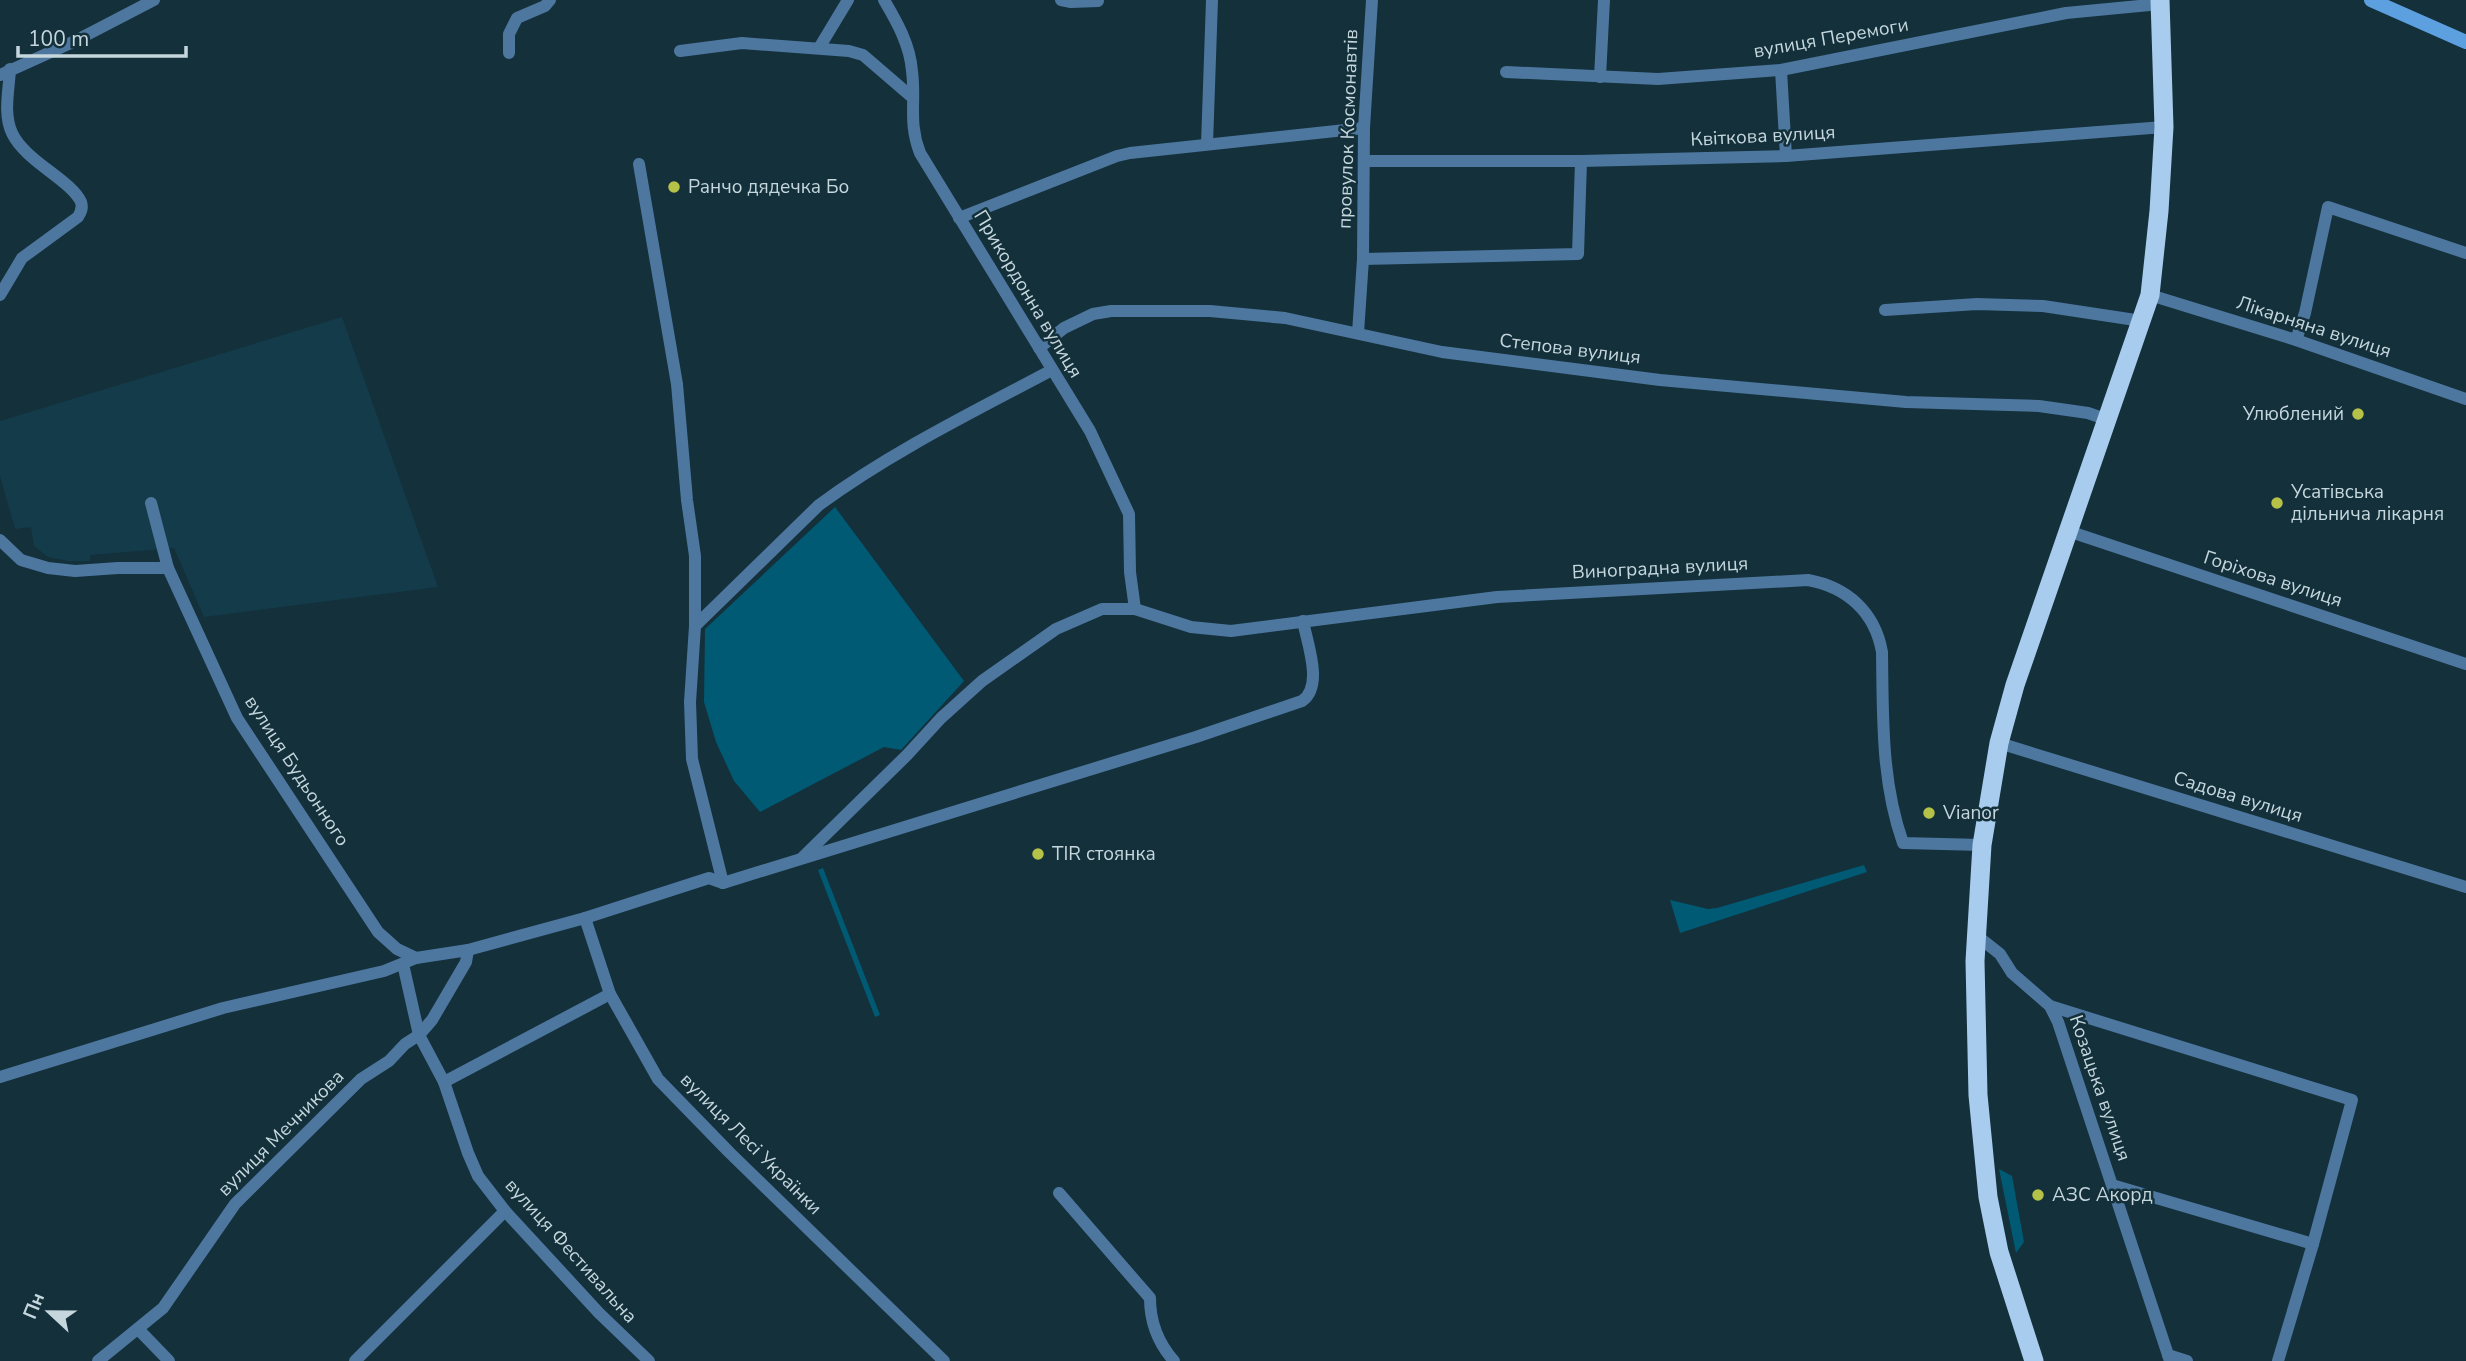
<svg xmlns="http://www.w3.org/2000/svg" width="2466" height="1361" font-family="'Nunito Sans',sans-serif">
<rect width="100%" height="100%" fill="#13303b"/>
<polygon fill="#143b4a" points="342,317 438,587 204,617 174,548 90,555 90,561 68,561 48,557 34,546 31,527 15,529 0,476 0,421"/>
<g fill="#015a74">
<polygon points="835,507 964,681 901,750 884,747 760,812 734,781 716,742 704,702 705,629"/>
<polygon points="1864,865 1867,872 1680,933 1670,900 1708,909 1717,908"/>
<polygon points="823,868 880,1015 875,1017 818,870"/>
<polygon points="1999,1169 2012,1176 2024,1242 2016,1253"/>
</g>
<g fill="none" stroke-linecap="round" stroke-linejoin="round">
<g stroke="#4d779e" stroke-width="12">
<path d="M884 0C897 22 910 45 912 71 916 102 908 122 920 153L1090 431 1129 514 1130 572 1135 609"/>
<polyline points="1061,0 1071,2 1098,1"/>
<polyline points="819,48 848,0"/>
<polyline points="680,51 742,43 849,51 863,55 913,98"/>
<polyline points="509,53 509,34 517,18 545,6 550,0"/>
<polyline points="1781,70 1786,156"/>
<polyline points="1506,72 1658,79 1781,70 2066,13 2160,4"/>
<polyline points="0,75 75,41 154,0"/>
<polyline points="1600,77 1604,0"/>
<polyline points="1207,144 1212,0"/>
<polyline points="1364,161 1581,161 1786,156 2164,127"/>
<polyline points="639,164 677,384 687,500 695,556 695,626 690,702 692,759 723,883"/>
<polyline points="959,218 1117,156 1130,153 1364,128"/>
<polyline points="1363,259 1578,254 1581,161"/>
<path d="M0 295 22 258 78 217C81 212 83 208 81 202 71 180 25 161 12 133 3 114 9 90 10 69"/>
<polyline points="2150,295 2296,340 2466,399"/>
<polyline points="1885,310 1977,304 2043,306 2142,321"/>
<polyline points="1358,333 1363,259 1364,128 1372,0"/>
<polyline points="2296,340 2305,313 2328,207 2466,253"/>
<polyline points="1039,348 1064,328 1093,314 1111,311 1210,311 1285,318 1442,352 1660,380 1906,402 2039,406 2088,413 2108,420"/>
<polyline points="151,503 168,568 237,718 378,932 397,949 416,958"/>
<polyline points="2068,531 2466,664"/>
<polyline points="0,540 21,560 48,568 75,571 118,568 168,568"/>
<path d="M695 626 819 505C891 452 973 412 1052 370"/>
<polyline points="1999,743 2466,887"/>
<path d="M803 857 907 755 941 718 982 681 1056 629 1102 609H1135L1191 627 1231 631 1497 597 1808 580C1847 587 1875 612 1882 652 1883 716 1881 781 1903 843L1982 845"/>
<polyline points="585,918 610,994 658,1079 729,1152 944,1361"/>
<polyline points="1976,935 2000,954 2012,973 2050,1006 2058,1022 2170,1361"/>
<polyline points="403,964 419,1035 444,1082 468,1153 478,1176 505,1211 599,1313 649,1361"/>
<polyline points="2050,1006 2352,1100 2313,1244 2278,1361"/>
<path d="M0 1077 223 1008 384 971 416 958 468 950 585 918 709 878 723 883 1196 737 1302 701C1324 686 1307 643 1303 621"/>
<polyline points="444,1082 610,994"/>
<polyline points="2112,1185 2313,1244"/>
<path d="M1059 1193 1150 1298C1150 1322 1158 1343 1174 1361"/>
<polyline points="139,1330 169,1361"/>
<polyline points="2168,1355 2187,1361"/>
<polyline points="98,1361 163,1308 235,1204 361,1079 389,1061 405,1044 419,1035 432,1020 466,962 468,950"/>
<polyline points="355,1361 505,1211"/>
</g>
<polyline stroke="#5ca0e0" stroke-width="14" points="2371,0 2466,42"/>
<polyline stroke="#a8ccee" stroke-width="19" points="2034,1361 1999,1252 1988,1197 1978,1095 1975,961 1982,845 1999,743 2015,685 2150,295 2159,211 2164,127 2160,0"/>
</g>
<g fill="#b6c148" stroke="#13303b" stroke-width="2.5">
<circle cx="674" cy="187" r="7"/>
<circle cx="2358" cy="414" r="7"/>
<circle cx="2277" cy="503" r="7"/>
<circle cx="1929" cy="813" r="7"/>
<circle cx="1038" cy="854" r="7"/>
<circle cx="2038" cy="1195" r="7"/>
</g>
<g text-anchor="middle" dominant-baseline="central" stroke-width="5" stroke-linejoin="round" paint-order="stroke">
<g font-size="19" fill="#c5d6dd" stroke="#13303b">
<text transform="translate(1831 38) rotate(-10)">вулиця Перемоги</text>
<text transform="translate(1348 129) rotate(-88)">провулок Космонавтів</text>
<text transform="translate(1763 136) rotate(-3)">Квіткова вулиця</text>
<text transform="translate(1028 294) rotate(59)">Прикордонна вулиця</text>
<text transform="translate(2314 327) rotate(18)">Лікарняна вулиця</text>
<text transform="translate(1570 349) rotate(7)">Степова вулиця</text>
<text transform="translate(1660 568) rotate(-3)">Виноградна вулиця</text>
<text transform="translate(2273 579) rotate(18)">Горіхова вулиця</text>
<text transform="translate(297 771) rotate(57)">вулиця Будьонного</text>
<text transform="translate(2238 797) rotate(17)">Садова вулиця</text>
<text transform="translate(2100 1088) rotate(71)">Козацька вулиця</text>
<text transform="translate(281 1133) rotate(-45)">вулиця Мечникова</text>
<text transform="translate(751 1144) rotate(45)">вулиця Лесі Українки</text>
<text transform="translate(571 1251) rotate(48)">вулиця Фестивальна</text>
</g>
<g font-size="19" fill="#c5d6dd" stroke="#13303b" text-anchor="start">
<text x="688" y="187">Ранчо дядечка Бо</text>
<text x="2344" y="414" text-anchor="end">Улюблений</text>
<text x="2291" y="492">Усатівська<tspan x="2291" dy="22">дільнича лікарня</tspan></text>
<text x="1943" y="813">Vianor</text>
<text x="1052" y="854">TIR стоянка</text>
<text x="2052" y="1195">АЗС Акорд</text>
</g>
</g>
<g transform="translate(49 1312) rotate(292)" stroke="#13303b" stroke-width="5" paint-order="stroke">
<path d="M0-5L12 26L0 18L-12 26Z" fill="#c5d6dd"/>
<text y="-10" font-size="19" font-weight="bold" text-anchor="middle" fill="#c5d6dd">Пн</text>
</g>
<path d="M18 46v10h168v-10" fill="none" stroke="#c5d6dd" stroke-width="3.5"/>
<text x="28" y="46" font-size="21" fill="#c5d6dd" stroke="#13303b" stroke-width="5" paint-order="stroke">100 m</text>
</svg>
